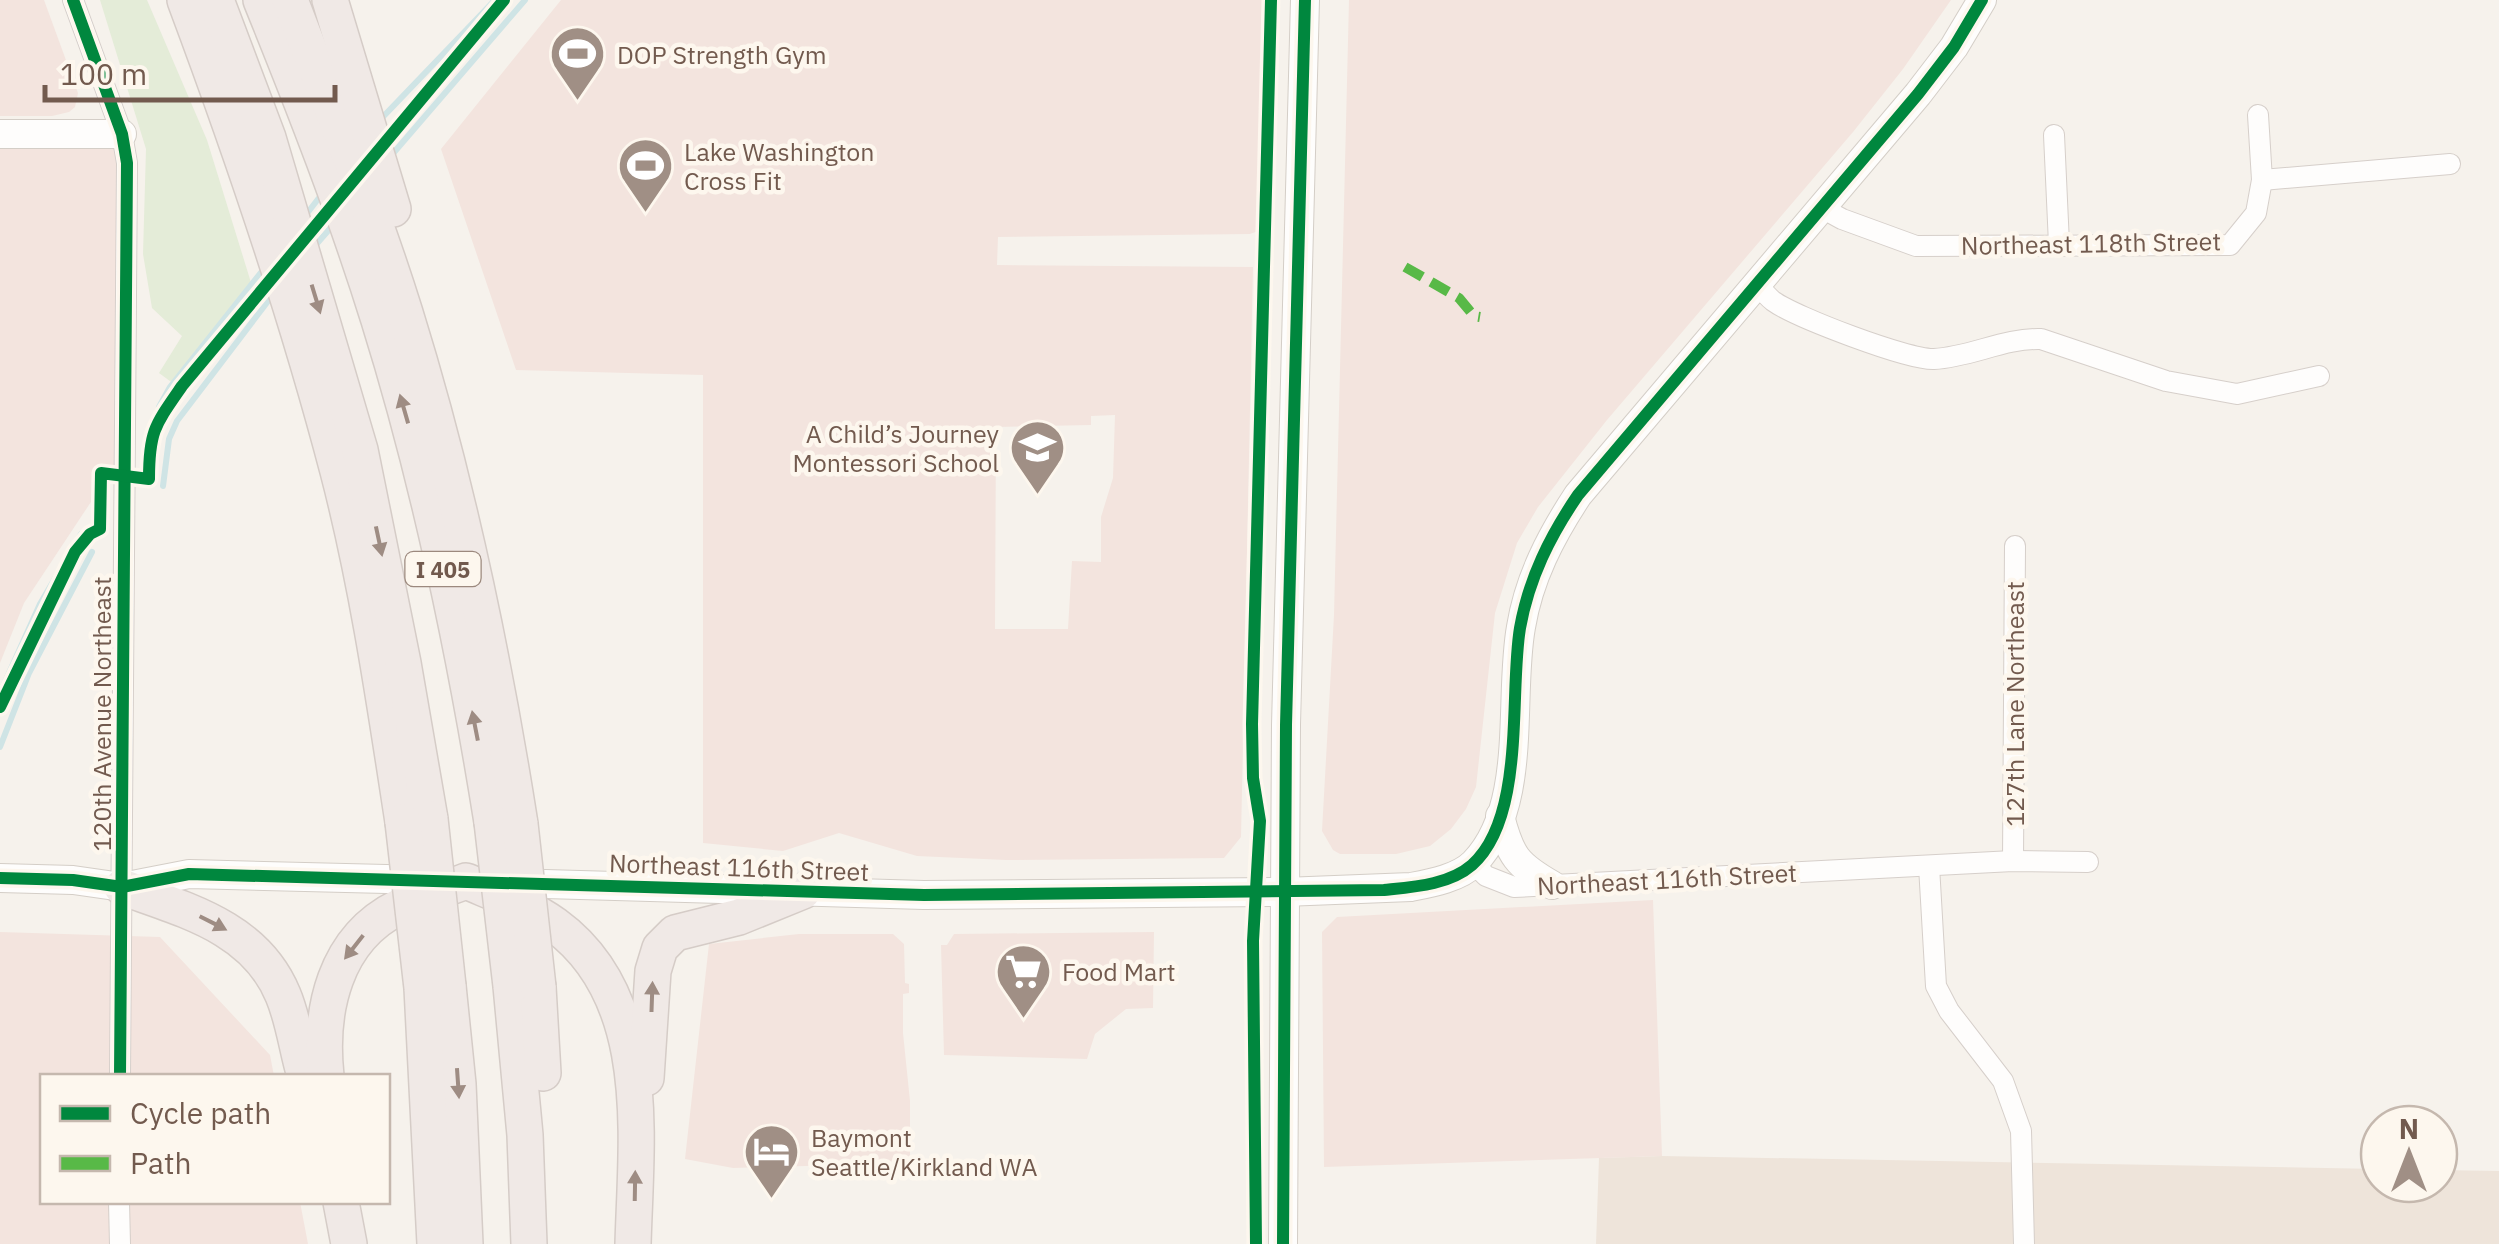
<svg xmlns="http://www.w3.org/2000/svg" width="2499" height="1244" font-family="'IBM Plex Sans',sans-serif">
<rect width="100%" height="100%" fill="#f6f2ec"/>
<polygon fill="#eee4da" points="1662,1156 2379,1169 2379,1184 2439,1184 2439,1170 2499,1171 2499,1244 1596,1244 1599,1158"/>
<g fill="#f3e4de" fill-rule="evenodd">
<polygon points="0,0 44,0 78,93 75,107 69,112 52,116 0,116"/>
<path d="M561 0H1278L1272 226 1250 234 998 237 997 265 1253 267 1241 837 1224 858 1006 860 917 856 839 833 783 851 703 843V375L516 370 441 149ZM1115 415 1113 478 1101 517V562L1072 561 1068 629H995L996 427 1091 425V416Z"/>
<polygon points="1349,0 1951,0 1903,69 1853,132 1607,420 1538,507 1517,543 1495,613 1476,787 1466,809 1451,829 1430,846 1396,854 1340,854 1333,850 1322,831 1334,615"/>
<polygon points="122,134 124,452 24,603 0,663 0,135"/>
<polygon points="1653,900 1662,1156 1324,1167 1322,932 1337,917"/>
<polygon points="0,932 160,937 270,1055 274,1076 42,1076 42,1202 300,1202 308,1244 0,1244"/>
<polygon points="1154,932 1153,1008 1126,1009 1095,1034 1087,1059 944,1055 941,945 947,945 954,934"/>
<polygon points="799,934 893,934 904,944 905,983 909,984 909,993 903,994 903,1033 910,1101 910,1163 733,1168 685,1159 709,944"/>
</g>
<polygon fill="#e4ecd8" points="100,0 147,0 207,140 253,289 174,384 159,373 182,336 152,308 143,254 146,149"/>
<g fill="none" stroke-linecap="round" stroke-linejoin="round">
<g stroke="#cfe4e5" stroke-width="6">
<polyline points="379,121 495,0"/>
<polyline points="390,157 525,0"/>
<polyline points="305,216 322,194"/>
<polyline points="313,248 334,224"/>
<polyline points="159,407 170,387 267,265"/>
<polyline points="163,486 169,439 177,421 275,292"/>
<polyline points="0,693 40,604 81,534"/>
<polyline points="0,747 29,673 92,552"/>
</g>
<defs>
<g id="street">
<polyline points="73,0 122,134 127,163 120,1076"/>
<polyline points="2054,135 2059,244"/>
<polyline points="2262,180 2450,164"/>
<polyline points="1822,208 1842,219 1916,246 2230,245 2256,213 2262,180 2258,115"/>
<path d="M1757 284C1762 290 1768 297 1773 301 1795 317 1908 360 1934 359 1971 357 2004 338 2041 339L2166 381 2237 394 2319 376"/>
<polyline points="2013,861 2015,546"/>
<polyline points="1474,864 1486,876 1514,887 2013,861 2088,862"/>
<polyline points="1929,866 1936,986 1949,1011 2003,1081 2021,1131 2024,1244"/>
<polyline points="119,1202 120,1244"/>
</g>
<g id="secondary">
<polyline points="0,134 122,134"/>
<path d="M1500 816C1510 856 1517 865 1552 885"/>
<polyline points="0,878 73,880 122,887 189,874 427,880"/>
<path d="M510 883 924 895 1284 892 1411 887C1432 883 1459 878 1474 863 1529 806 1508 698 1521 627 1529 578 1551 536 1578 495L1918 94 1954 47 1982 0"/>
<polyline points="1283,1244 1286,725 1305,0"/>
</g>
<g id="highway">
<path d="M185 0C243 155 296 311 338 471 368 586 385 705 403 822"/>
<polyline points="216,0 268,138 360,450 403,663 430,819"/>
<path d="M261 0C304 106 345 211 379 320 430 483 465 653 492 822"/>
<path d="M290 0C330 104 372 207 405 313 457 480 493 652 520 824"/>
<polyline points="330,0 393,209"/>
<path d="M122 887C185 910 255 927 283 995 294 1021 297 1050 305 1076"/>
<polyline points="448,986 458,1084 465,1244"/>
<polyline points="511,986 525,1135 529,1244"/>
<polyline points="538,987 543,1073"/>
<polyline points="422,988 435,1244"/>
<path d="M326 1076C319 1011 334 939 399 907 420 896 444 890 466 881 496 894 527 905 555 925 654 997 636 1137 633 1244"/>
<polyline points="646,1078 653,971 660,948 675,933 739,917 803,891"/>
<polyline points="341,1202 349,1244"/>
</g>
</defs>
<use href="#street" stroke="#d6cfca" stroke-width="22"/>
<use href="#secondary" stroke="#d4cec7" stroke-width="30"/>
<use href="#highway" stroke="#d5ccc7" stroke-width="38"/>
<use href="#street" stroke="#fefdfc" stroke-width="20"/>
<use href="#secondary" stroke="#fefdfc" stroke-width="28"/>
<use href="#highway" stroke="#f0e9e6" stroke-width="35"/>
<defs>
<g id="highway-bridge">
<polyline points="430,819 448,986"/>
<polyline points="403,822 422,988"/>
<polyline points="492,822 511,986"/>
<polyline points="520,824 538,987"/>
</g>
</defs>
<use href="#highway-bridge" stroke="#d5ccc7" stroke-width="38" stroke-linecap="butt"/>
<use href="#highway-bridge" stroke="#f0e9e6" stroke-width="35"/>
<polyline stroke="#58b947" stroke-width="10" stroke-dasharray="20 10" stroke-linecap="butt" points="1405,267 1459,298 1474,316 1480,317"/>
<defs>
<g id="cycleway">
<polyline points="73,0 122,134 127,163 120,1076"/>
<path d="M0 707 75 552 90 534 100 529 101 473 149 479C149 431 155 425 182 386L504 0"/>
<path d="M0 878 73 880 122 887 189 874 924 895 1384 890C1413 887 1449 885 1472 865 1526 817 1509 693 1520 628 1529 578 1550 536 1578 495L1918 94 1954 47 1982 0"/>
<polyline points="1256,1244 1253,941 1260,821 1253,778 1252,724 1271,0"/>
<polyline points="1283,1244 1286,725 1305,0"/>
</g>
</defs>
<use href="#cycleway" stroke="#fdf7ee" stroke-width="19"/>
<use href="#cycleway" stroke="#00873e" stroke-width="12"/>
</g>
<defs><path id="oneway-solid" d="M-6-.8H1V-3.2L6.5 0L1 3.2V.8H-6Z" transform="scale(2.5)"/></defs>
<g fill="#9e8c83">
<use href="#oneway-solid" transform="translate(316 299) rotate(73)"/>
<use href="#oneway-solid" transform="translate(404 409) rotate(-106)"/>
<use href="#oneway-solid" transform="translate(379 541) rotate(78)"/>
<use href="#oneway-solid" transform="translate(475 726) rotate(-101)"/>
<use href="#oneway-solid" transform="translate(213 923) rotate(27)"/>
<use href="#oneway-solid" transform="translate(354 947) rotate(128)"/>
<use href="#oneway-solid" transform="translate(652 997) rotate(-88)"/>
<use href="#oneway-solid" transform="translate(458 1083) rotate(86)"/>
<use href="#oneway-solid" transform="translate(635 1186) rotate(-89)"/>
</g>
<defs>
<symbol id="stadium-pin" viewBox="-11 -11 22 30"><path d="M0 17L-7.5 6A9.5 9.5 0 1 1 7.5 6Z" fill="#a08f85" stroke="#fdf7ee"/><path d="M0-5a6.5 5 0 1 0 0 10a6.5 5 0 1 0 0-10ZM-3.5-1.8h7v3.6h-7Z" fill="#fff"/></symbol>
<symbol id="school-pin" viewBox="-11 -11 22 30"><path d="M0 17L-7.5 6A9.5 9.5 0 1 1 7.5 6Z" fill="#a08f85" stroke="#fdf7ee"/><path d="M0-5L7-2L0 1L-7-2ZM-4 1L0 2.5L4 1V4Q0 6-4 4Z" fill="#fff"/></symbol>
<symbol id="supermarket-pin" viewBox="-11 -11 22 30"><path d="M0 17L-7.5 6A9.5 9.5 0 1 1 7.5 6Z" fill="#a08f85" stroke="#fdf7ee"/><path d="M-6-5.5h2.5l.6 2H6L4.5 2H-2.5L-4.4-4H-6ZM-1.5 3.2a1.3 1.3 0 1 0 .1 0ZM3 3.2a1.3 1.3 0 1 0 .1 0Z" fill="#fff"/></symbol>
<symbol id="hotel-pin" viewBox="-11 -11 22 30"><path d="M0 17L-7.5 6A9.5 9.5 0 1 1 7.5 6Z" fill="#a08f85" stroke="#fdf7ee"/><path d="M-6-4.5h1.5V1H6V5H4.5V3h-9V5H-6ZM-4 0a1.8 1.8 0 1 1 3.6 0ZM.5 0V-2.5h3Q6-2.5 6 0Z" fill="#fff"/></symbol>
</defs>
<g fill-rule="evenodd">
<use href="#stadium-pin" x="546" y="22" width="63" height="86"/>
<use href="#stadium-pin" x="614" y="134" width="63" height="86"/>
<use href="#school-pin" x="1006" y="416" width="63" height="86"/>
<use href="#supermarket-pin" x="992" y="940" width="63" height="86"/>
<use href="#hotel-pin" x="740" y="1120" width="63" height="86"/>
</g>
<g text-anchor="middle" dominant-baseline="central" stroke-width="9" stroke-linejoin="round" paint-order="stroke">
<rect fill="#fdf7ee" stroke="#9c897e" stroke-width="2.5" x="405.5" y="552" width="75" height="34" rx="8"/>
<g font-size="22" font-weight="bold" fill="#725a4e">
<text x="443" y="569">I 405</text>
</g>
<g font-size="25" fill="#725a4e" stroke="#fdf7ee" text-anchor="start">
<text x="617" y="54">DOP Strength Gym</text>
<text x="684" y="151">Lake Washington<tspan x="684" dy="29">Cross Fit</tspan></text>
<text x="999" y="433" text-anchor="end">A Child’s Journey<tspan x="999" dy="29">Montessori School</tspan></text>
<text x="1062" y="971">Food Mart</text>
<text x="811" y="1137">Baymont<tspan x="811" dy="29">Seattle/Kirkland WA</tspan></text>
</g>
<g font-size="25" fill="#725a4e" stroke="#fdf7ee">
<text transform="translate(2091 243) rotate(-1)">Northeast 118th Street</text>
<text transform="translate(2014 704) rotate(-90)">127th Lane Northeast</text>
<text transform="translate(101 714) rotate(-90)">120th Avenue Northeast</text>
<text transform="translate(739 867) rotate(2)">Northeast 116th Street</text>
<text transform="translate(1667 879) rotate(-3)">Northeast 116th Street</text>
</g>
</g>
<rect x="40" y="1074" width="350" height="130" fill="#fdf7ee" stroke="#c5b8ae" stroke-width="2.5"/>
<rect x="60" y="1106" width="50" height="15" fill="#00873e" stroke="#c5b8ae" stroke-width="2.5"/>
<text x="130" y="1124" font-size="30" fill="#725a4e">Cycle path</text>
<rect x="60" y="1156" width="50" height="15" fill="#58b947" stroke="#c5b8ae" stroke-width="2.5"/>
<text x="130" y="1174" font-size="30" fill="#725a4e">Path</text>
<g transform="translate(2409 1154)"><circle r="48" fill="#fdf7ee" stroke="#c5b8ae" stroke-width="2.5"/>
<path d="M0-8L18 38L0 25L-18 38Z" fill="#a08f85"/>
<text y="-15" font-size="28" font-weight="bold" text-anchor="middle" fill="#725a4e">N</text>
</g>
<path d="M45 85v15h290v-15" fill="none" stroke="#725a4e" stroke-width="5"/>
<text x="60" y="85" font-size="30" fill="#725a4e" stroke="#fdf7ee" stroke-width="8" paint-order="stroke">100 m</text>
</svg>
